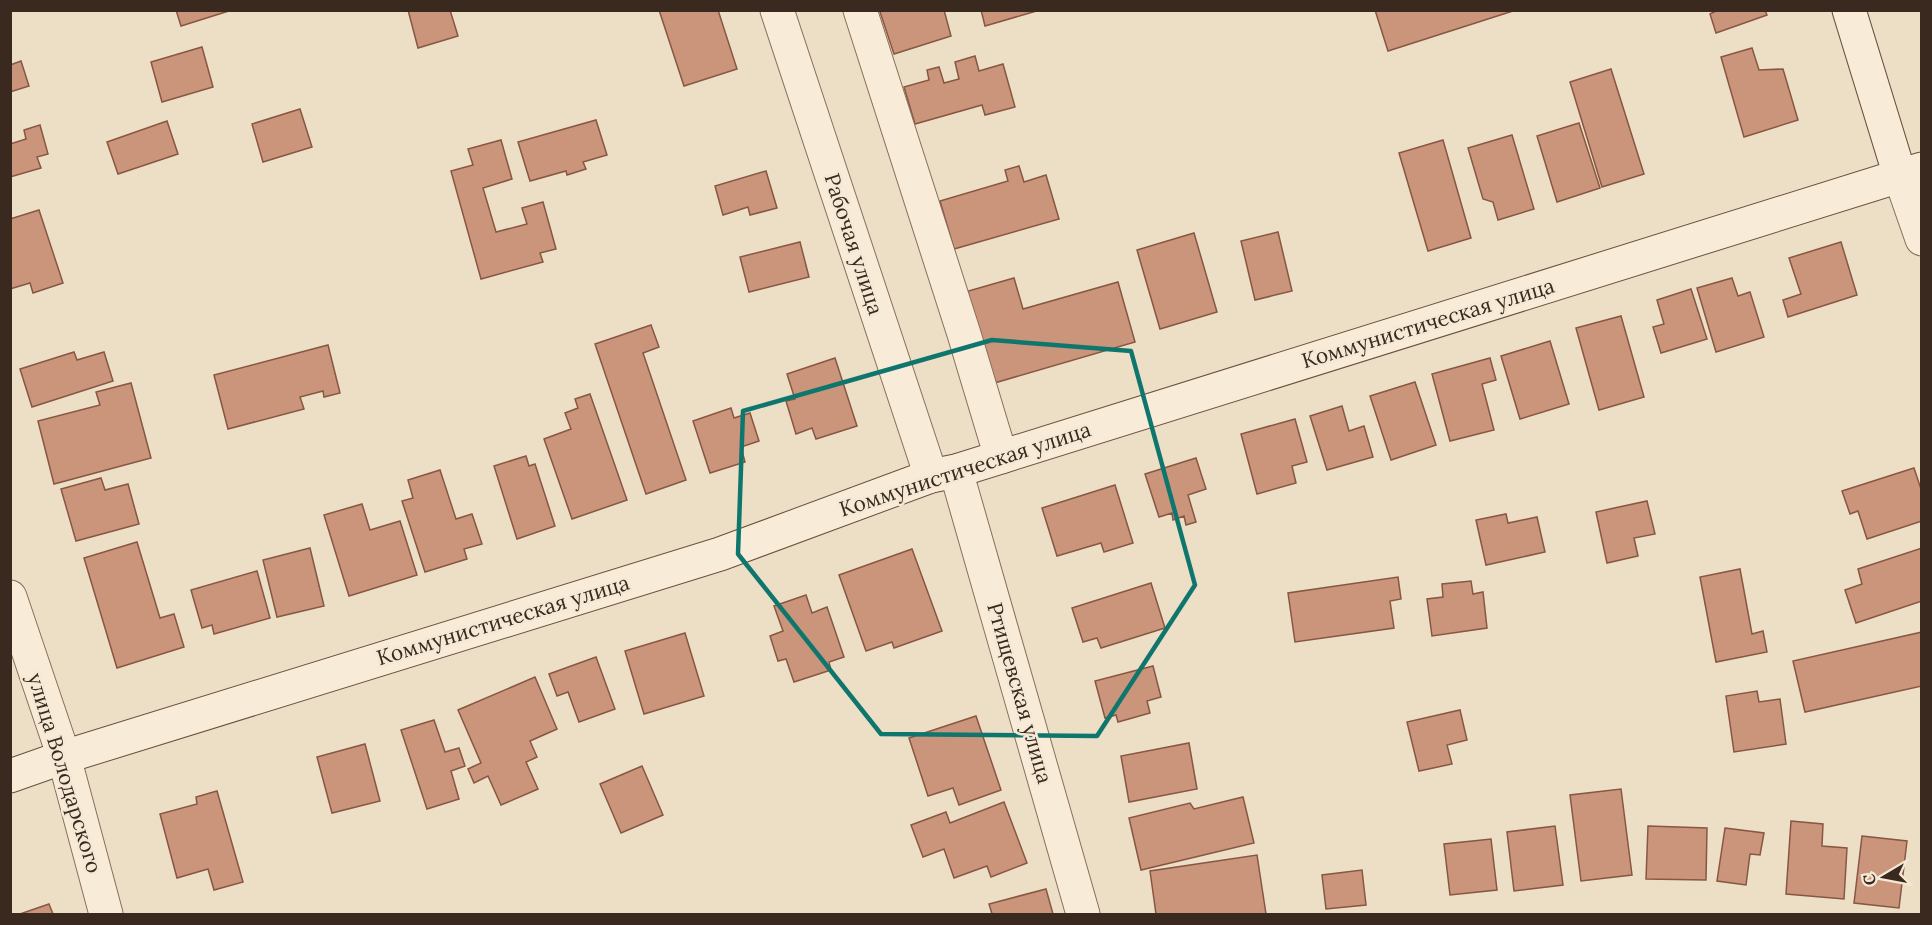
<svg xmlns="http://www.w3.org/2000/svg" width="1932" height="925" font-family="Lora,serif">
<rect width="100%" height="100%" fill="#eddec6"/>
<g fill="#cb957c" stroke="#875742" stroke-width="1.5">
<polygon points="176,10 232,10 181,26"/>
<polygon points="408,10 450,10 458,36 418,48"/>
<polygon points="659,10 718,10 737,69 684,86"/>
<polygon points="884,10 944,10 951,36 894,54 880,12"/>
<polygon points="981,10 1040,10 985,26"/>
<polygon points="1375,10 1516,10 1388,51"/>
<polygon points="1718,10 1765,10 1767,15 1716,33 1710,14"/>
<polygon points="202,47 213,87 162,102 151,62"/>
<polygon points="1752,48 1759,70 1783,69 1798,120 1744,137 1721,57"/>
<polygon points="975,56 979,71 1003,64 1015,107 985,115 982,105 915,124 904,87 929,80 927,70 939,67 944,83 959,79 955,62"/>
<polygon points="21,61 29,86 10,92 10,65"/>
<polygon points="1611,69 1644,174 1602,187 1570,82"/>
<polygon points="300,109 312,147 263,162 252,124"/>
<polygon points="596,120 607,155 583,162 586,169 567,175 566,171 530,181 518,142"/>
<polygon points="167,121 178,154 118,174 107,142"/>
<polygon points="1579,123 1600,188 1557,202 1537,136"/>
<polygon points="40,125 48,154 37,157 41,168 10,177 10,144 26,139 24,130"/>
<polygon points="1512,135 1534,209 1498,220 1493,202 1483,199 1468,148"/>
<polygon points="501,140 512,179 483,188 496,232 527,224 522,208 543,202 556,249 540,253 543,262 481,279 451,171 473,165 468,149"/>
<polygon points="1443,140 1471,238 1428,251 1399,153"/>
<polygon points="1019,166 1024,182 1046,175 1059,219 954,249 940,201 1008,181 1005,170"/>
<polygon points="766,171 777,208 750,215 748,207 723,215 715,186"/>
<polygon points="39,210 63,283 33,293 30,283 10,289 10,219"/>
<polygon points="1278,232 1292,291 1255,300 1241,241"/>
<polygon points="1194,233 1217,312 1160,329 1137,250"/>
<polygon points="800,242 809,277 749,292 740,257"/>
<polygon points="1841,242 1857,295 1788,317 1783,300 1801,294 1789,258"/>
<polygon points="1014,278 1023,309 1118,282 1135,342 991,384 965,292"/>
<polygon points="1732,278 1738,296 1750,292 1764,337 1716,352 1697,288"/>
<polygon points="1691,289 1707,339 1661,353 1653,327 1664,324 1657,300"/>
<polygon points="1621,316 1644,397 1599,410 1576,328"/>
<polygon points="651,325 659,347 643,353 686,480 646,494 595,344"/>
<polygon points="1550,341 1569,404 1520,419 1501,356"/>
<polygon points="328,345 340,393 324,397 323,391 300,397 304,409 228,429 214,375"/>
<polygon points="74,352 77,360 104,352 113,381 32,407 20,369"/>
<polygon points="835,358 857,426 816,439 812,428 796,434 786,401 795,399 787,374"/>
<polygon points="1490,358 1496,380 1482,384 1494,430 1450,441 1432,374"/>
<polygon points="1415,382 1436,445 1391,460 1370,396"/>
<polygon points="131,383 151,458 54,484 38,421 100,405 96,392"/>
<polygon points="590,394 627,500 572,519 544,439 571,429 565,413 578,408 575,399"/>
<polygon points="1342,406 1349,431 1364,426 1373,457 1327,470 1310,416"/>
<polygon points="731,408 734,418 750,413 759,441 741,447 745,462 710,473 693,421"/>
<polygon points="1295,419 1307,462 1292,466 1296,483 1257,494 1241,434"/>
<polygon points="526,456 529,466 535,464 555,526 517,539 494,466"/>
<polygon points="1196,458 1206,489 1188,495 1196,522 1186,525 1184,516 1173,520 1172,513 1159,517 1145,474"/>
<polygon points="1914,468 1922,492 1922,521 1867,539 1858,511 1850,514 1842,491"/>
<polygon points="440,470 456,519 472,514 482,544 464,549 467,559 425,572 402,501 413,498 408,480"/>
<polygon points="101,478 105,490 128,484 139,524 76,541 61,489"/>
<polygon points="1115,485 1133,543 1104,552 1101,543 1057,556 1042,508"/>
<polygon points="1647,501 1655,534 1634,538 1638,556 1607,563 1596,512"/>
<polygon points="362,504 370,530 400,521 417,575 349,596 324,515"/>
<polygon points="1506,514 1508,523 1537,517 1545,552 1486,565 1476,520"/>
<polygon points="137,542 160,618 174,614 184,647 117,668 84,558"/>
<polygon points="310,548 324,606 277,617 263,560"/>
<polygon points="1922,548 1922,601 1856,623 1845,590 1862,584 1858,569"/>
<polygon points="912,549 942,631 894,648 892,642 866,651 839,575"/>
<polygon points="1740,569 1752,634 1763,631 1767,652 1716,662 1700,577"/>
<polygon points="257,571 270,618 214,634 212,625 202,628 191,590"/>
<polygon points="1398,577 1401,599 1390,601 1394,628 1295,642 1288,593"/>
<polygon points="1471,581 1473,594 1483,592 1487,628 1432,636 1427,599 1443,597 1442,584"/>
<polygon points="1151,583 1165,628 1101,648 1097,638 1083,642 1072,608"/>
<polygon points="806,595 812,613 827,607 844,657 829,662 831,670 794,682 786,659 778,661 770,636 783,631 774,606"/>
<polygon points="1922,632 1922,686 1805,712 1793,661"/>
<polygon points="685,633 704,696 644,714 625,651"/>
<polygon points="596,657 615,709 579,722 568,692 557,696 549,674"/>
<polygon points="1153,666 1161,697 1147,701 1150,713 1118,722 1116,715 1105,718 1095,681"/>
<polygon points="535,677 557,729 530,741 537,757 526,762 538,789 501,805 488,776 474,783 468,769 481,763 458,710"/>
<polygon points="1757,691 1759,702 1780,699 1786,744 1734,752 1726,696"/>
<polygon points="1460,710 1467,740 1447,745 1452,764 1419,771 1407,722"/>
<polygon points="976,716 1001,790 959,805 953,788 928,796 909,738"/>
<polygon points="434,720 445,752 459,748 465,766 451,771 459,799 427,809 401,730"/>
<polygon points="1189,743 1197,789 1129,802 1121,756"/>
<polygon points="365,744 380,801 332,813 317,757"/>
<polygon points="642,766 663,815 621,833 600,784"/>
<polygon points="1621,789 1632,875 1581,881 1570,795"/>
<polygon points="217,791 243,882 214,890 208,869 177,878 160,814 197,804 196,797"/>
<polygon points="1243,797 1254,843 1141,870 1129,818 1190,803 1194,809"/>
<polygon points="1004,802 1027,863 991,877 987,866 954,878 944,849 923,857 911,825 946,812 950,823"/>
<polygon points="1791,821 1823,824 1822,846 1847,848 1844,899 1786,894"/>
<polygon points="1555,826 1563,885 1514,891 1507,832"/>
<polygon points="1648,826 1707,828 1706,880 1646,879"/>
<polygon points="1725,828 1764,833 1760,855 1750,854 1746,885 1717,881"/>
<polygon points="1862,836 1907,841 1899,908 1854,903"/>
<polygon points="1491,839 1497,890 1450,895 1444,844"/>
<polygon points="1257,855 1266,914 1156,914 1150,871"/>
<polygon points="1362,870 1366,905 1326,909 1322,875"/>
<polygon points="1046,889 1053,914 992,914 989,904"/>
<polygon points="49,904 53,914 20,914"/>
</g>
<g fill="none" stroke-linecap="round" stroke-linejoin="round">
<defs>
<g id="street">
<polyline points="777,10 931,476"/>
<polyline points="860,10 964,334 1001,457"/>
<polyline points="1900,176 1922,239"/>
<polyline points="956,471 1083,914"/>
<polyline points="10,597 64,757 106,914"/>
</g>
<g id="secondary">
<polyline points="1849,10 1900,176"/>
<polyline points="10,776 64,757 720,554 931,476 956,471 1922,169"/>
</g>
</defs>
<use href="#street" stroke="#886f5c" stroke-width="35"/>
<use href="#secondary" stroke="#6a503f" stroke-width="35"/>
<use href="#street" stroke="#f8ecd9" stroke-width="33"/>
<use href="#secondary" stroke="#f8ecd9" stroke-width="33"/>
</g>
<path fill="none" stroke="#0f766e" stroke-width="4.5" stroke-linejoin="round" d="M992 340 1131 351 1195 585 1097 736 881 734 738 554 743 411Z"/>
<g text-anchor="middle" dominant-baseline="central" stroke-width="5" stroke-linejoin="round" paint-order="stroke">
<g font-size="21" fill="#39291f" stroke="#f5e9d5">
<text transform="translate(854 244) rotate(72)">Рабочая улица</text>
<text transform="translate(1428 323) rotate(-17)">Коммунистическая улица</text>
<text transform="translate(965 469) rotate(-18)">Коммунистическая улица</text>
<text transform="translate(503 620) rotate(-17)">Коммунистическая улица</text>
<text transform="translate(1020 693) rotate(74)">Ртищевская улица</text>
<text transform="translate(65 773) rotate(73)">улица Володарского</text>
</g>
</g>
<rect width="1932" height="925" fill="none" stroke="#39291f" stroke-width="24"/>
<g transform="translate(1884 877) rotate(260)" stroke="#f5e9d5" stroke-width="4.5" paint-order="stroke">
<path d="M0-4.5L10 22L0 15L-10 22Z" fill="#39291f"/>
<text y="-9" font-size="16" font-weight="bold" text-anchor="middle" fill="#39291f">С</text>
</g>
</svg>
